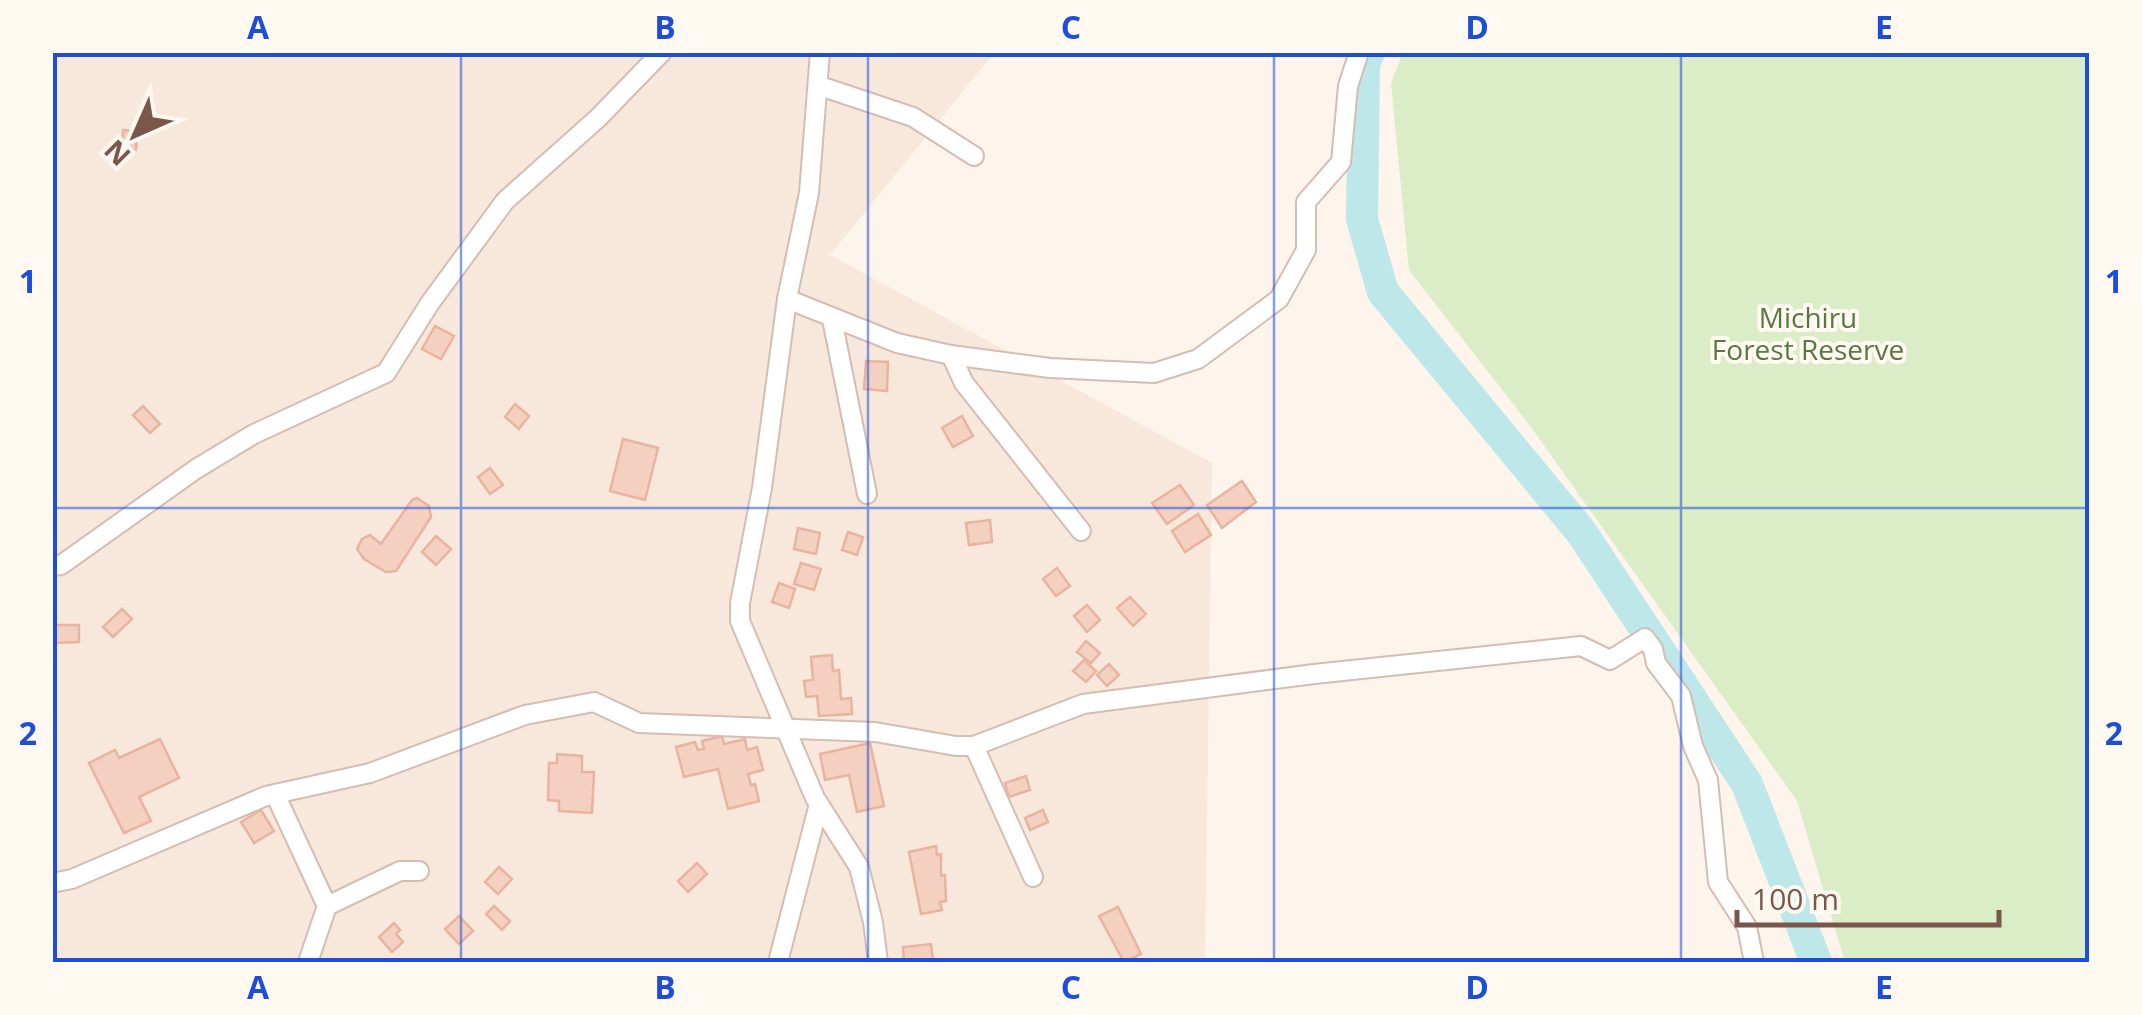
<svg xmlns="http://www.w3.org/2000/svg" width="2142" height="1015" font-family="'Open Sans',sans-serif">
<rect width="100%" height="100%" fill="#fdf4eb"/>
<polygon fill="#f8e8db" points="52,53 994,53 830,255 1212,463 1205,962 53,962"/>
<polygon fill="#daedc7" points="1403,52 2089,53 2089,962 1845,962 1797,801 1528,423 1409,270 1391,83"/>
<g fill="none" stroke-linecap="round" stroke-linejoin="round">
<polyline stroke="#bde7e9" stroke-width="32" points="1369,52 1364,65 1362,219 1383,292 1582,533 1747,784 1816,962"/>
</g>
<g fill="#f4d0c1" stroke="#e8b4a0" stroke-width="2.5">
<polygon points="123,130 137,131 136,150 122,149"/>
<polygon points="435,326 454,336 441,359 422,349"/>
<polygon points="866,361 888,362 887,391 864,389"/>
<polygon points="515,404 529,416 519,429 505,417"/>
<polygon points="143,406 160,424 150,433 133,415"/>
<polygon points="962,416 973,436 953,447 942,428"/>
<polygon points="623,439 658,448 645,500 610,491"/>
<polygon points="490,468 503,485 490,494 478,477"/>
<polygon points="1242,481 1256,502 1222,528 1207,505"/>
<polygon points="1180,485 1194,505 1167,524 1152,503"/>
<polygon points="417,498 429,506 431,517 396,571 386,572 364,559 357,549 362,539 370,535 381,544 412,500"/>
<polygon points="1198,514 1211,535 1185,552 1172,531"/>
<polygon points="990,520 992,542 969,545 966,523"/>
<polygon points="798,528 820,533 816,554 794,549"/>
<polygon points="848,532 863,537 857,555 842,550"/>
<polygon points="436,536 451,549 436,565 422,552"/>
<polygon points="801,563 821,569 814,590 794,584"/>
<polygon points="1057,568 1070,586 1056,596 1043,579"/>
<polygon points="779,583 795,589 789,608 772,602"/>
<polygon points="1130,597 1146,614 1133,626 1117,608"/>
<polygon points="1087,605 1100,620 1087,632 1074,616"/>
<polygon points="122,609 132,619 113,637 103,627"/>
<polygon points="52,625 79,625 79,642 52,643"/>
<polygon points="1086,641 1100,653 1091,663 1077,652"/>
<polygon points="832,655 833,671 839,670 841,699 851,698 852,714 819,716 817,696 806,697 804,681 813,680 811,657"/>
<polygon points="1084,660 1096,671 1086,682 1073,671"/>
<polygon points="1109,664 1119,675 1107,686 1097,675"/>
<polygon points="722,736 724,744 745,739 747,750 757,747 763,770 748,774 751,785 755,784 759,801 728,809 718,769 684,777 676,747 695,742 698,750 704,749 702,741"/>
<polygon points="160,739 179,778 139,797 151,821 124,833 89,763 115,750 119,758"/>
<polygon points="870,743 884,806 857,812 849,775 825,780 820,754"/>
<polygon points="557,754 582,756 582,772 594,772 592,813 559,811 559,801 548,800 549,763 557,763"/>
<polygon points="1026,776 1030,790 1009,797 1005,783"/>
<polygon points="261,810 274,831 254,843 241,822"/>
<polygon points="1043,810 1048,822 1030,830 1025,818"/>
<polygon points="936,846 937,855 941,854 941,876 945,875 946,901 940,902 942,910 921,914 909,852"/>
<polygon points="697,863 707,874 688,892 678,881"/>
<polygon points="499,867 512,879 498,894 485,882"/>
<polygon points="494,906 510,921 502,930 486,914"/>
<polygon points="1118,907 1141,954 1124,962 1099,916"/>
<polygon points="459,916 473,931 459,944 445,929"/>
<polygon points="394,923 400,930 396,934 403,942 392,952 379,937"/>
<polygon points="931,944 933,961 952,962 904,962 903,947"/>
</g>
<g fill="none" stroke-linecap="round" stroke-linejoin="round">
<defs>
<g id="minor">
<polyline points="820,52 809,193 787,299 762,488 740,603 740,621 815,798 859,867 873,922 878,962"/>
<polyline points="820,86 913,117 974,156"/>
<polyline points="787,299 897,343 951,355 1050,368 1154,373 1198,359 1279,299 1306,250 1306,202 1341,162 1348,86 1359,52"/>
<polyline points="832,319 867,494"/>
<polyline points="951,355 964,383 1081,531"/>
<polyline points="52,566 61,565 196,469 254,434 386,373 430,303 505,201 598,118 662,52"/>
<polyline points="974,746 1083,704 1314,674 1581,646 1610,660 1645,638 1653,649 1656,663 1681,696 1693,746 1708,780 1718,882 1747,927 1754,962"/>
<polyline points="275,794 327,906 308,962"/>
<polyline points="52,883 72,879 266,796 370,773 525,715 594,702 639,723 875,732 956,746 974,746 1033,877"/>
<polyline points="327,906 400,871 419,871"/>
<polyline points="778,962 819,804"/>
</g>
</defs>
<use href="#minor" stroke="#d4bdb2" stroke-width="22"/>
<use href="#minor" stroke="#fff" stroke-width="18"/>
</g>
<path fill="none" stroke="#1d4ed8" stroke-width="2.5" stroke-opacity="0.55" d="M461 52V962M868 52V962M1274 52V962M1681 52V962M52 508H2090"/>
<g text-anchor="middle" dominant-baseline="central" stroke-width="8" stroke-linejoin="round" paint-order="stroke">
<g font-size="28" fill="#587a40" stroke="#fff9f2">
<text x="1808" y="317">Michiru<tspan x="1808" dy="32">Forest Reserve</tspan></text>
</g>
</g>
<rect width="2142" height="1015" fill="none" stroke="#fff9f2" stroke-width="110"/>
<g transform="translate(135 135) rotate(225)" stroke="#fff9f2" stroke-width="8" paint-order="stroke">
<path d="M0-8L18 38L0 25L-18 38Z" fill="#7b574b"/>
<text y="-15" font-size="28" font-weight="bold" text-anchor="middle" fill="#7b574b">N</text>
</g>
<path d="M1737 910v15h262v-15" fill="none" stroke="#7b574b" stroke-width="5"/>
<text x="1752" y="910" font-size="30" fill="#7b574b" stroke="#fff9f2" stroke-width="8" paint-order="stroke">100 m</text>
<rect x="55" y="55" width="2032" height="905" fill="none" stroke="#1d4ed8" stroke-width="4"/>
<g font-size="32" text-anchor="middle" font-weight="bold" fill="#1d4ed8">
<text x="258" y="39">A</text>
<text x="665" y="39">B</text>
<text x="1071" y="39">C</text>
<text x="1477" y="39">D</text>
<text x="1884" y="39">E</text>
<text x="28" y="293">1</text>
<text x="2114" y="293">1</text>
<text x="28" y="745">2</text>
<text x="2114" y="745">2</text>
<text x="258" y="999">A</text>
<text x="665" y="999">B</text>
<text x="1071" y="999">C</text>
<text x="1477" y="999">D</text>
<text x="1884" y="999">E</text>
</g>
</svg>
